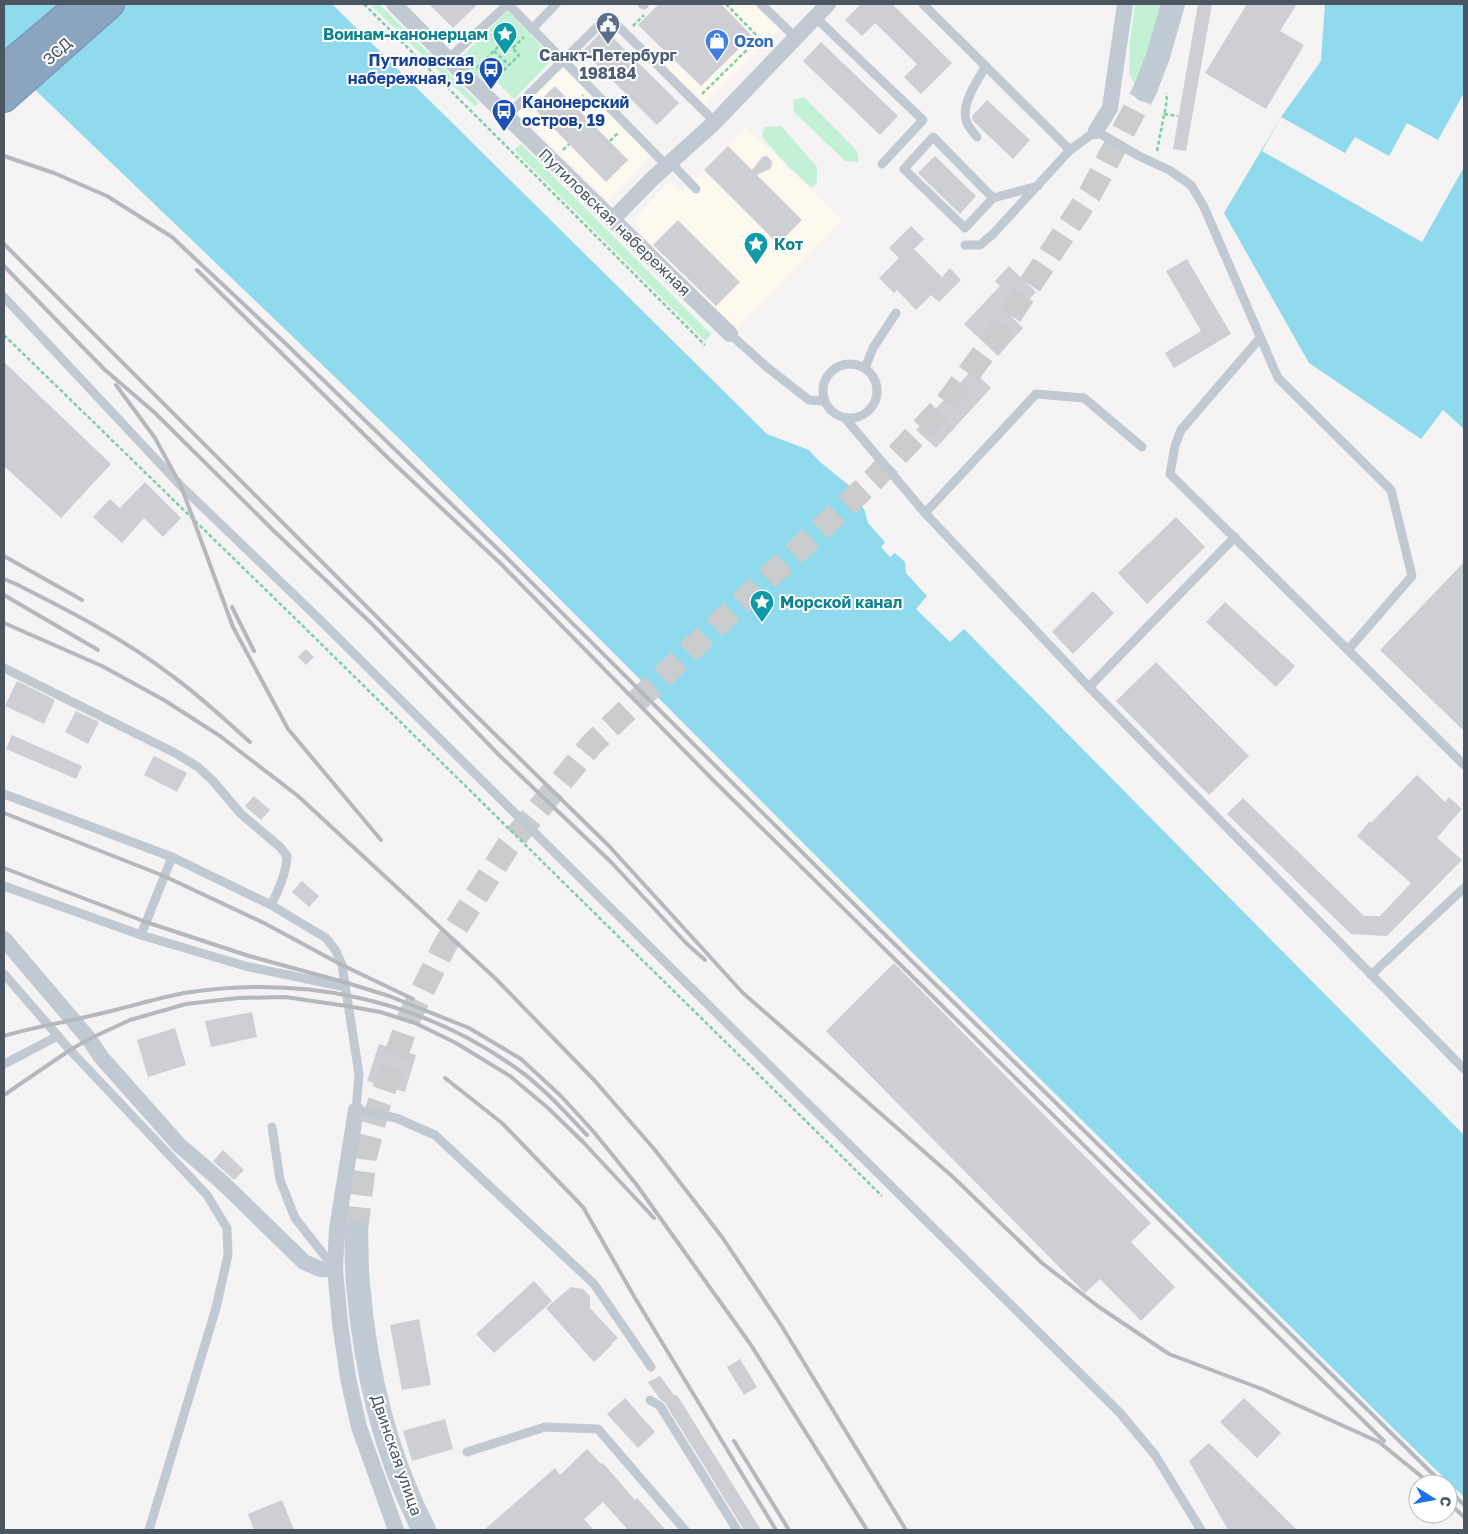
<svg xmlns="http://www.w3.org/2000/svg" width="1468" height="1534" font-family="'Golos Text',sans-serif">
<rect width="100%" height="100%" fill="#f5f3f3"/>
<g fill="#fdf9ef">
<polygon points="716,4 753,4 779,29 704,104 660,61"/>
<polygon points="562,67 651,156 608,201 518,112"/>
<polygon points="746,127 842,220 739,325 728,322 652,246 635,224 639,214 668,183 674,185 683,191"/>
</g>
<g fill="#c3f1d5">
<polygon points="370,4 379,4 479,103 475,107"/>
<polygon points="1135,4 1164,4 1137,88 1129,74 1130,41"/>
<polygon points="508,11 553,59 514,99 495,80 488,87 459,59"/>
<polygon points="804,97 857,151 859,162 845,161 794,112 793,100"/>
<polygon points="781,126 817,167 817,182 812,188 789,167 762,137 764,127"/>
<polygon points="521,144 711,334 705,341 514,150"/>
</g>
<g fill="#90daee">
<polygon points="4,4 332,4 767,434 809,450 820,462 851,487 865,511 868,523 885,542 881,547 890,557 895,553 905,562 906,573 927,596 916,609 950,642 964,629 1464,1135 1464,1497 1401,1436 922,962 409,448 29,84 4,109"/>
<polygon points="1325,4 1464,4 1464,429 1443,410 1421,439 1309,363 1224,213 1281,117 1321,61"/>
</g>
<polygon fill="#f5f3f3" points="1464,93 1464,167 1422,242 1262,151 1281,117 1345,153 1355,137 1389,156 1407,123 1438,140"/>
<g fill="#cdcfd5">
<polygon points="429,4 478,4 453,28"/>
<polygon points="659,4 721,4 752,36 701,86 638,25"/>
<polygon points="861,4 892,4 952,63 921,94 904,77 917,64 875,23 862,36 845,20"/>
<polygon points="1198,4 1212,4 1186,151 1173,149"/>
<polygon points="1247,4 1297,4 1280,31 1304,45 1266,109 1205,73"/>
<polygon points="604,29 679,103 657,125 583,51"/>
<polygon points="821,42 898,116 880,135 803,61"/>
<polygon points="555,86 628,160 606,182 533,107"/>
<polygon points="987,100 1030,140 1013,159 973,121 972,116"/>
<polygon points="728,146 752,170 762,157 767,156 772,161 772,165 770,169 757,175 802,220 778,244 704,170"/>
<polygon points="935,156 976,196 960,214 918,173"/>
<polygon points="678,220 740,282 716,306 653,245"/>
<polygon points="911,226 924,239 914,249 942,277 950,268 961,280 939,302 931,295 916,310 897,290 894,293 879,278 899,258 889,248"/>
<polygon points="1187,259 1231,334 1174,368 1165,353 1201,331 1166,271"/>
<polygon points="1009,266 1036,292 1012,317 1023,328 998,356 964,324 1000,286 995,281"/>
<polygon points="4,362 111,464 61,518 4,466"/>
<polygon points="972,370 991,388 936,448 916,430"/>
<polygon points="145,482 181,518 163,537 144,518 122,543 93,517 110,499 120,508"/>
<polygon points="1176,517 1205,547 1147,604 1118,573"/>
<polygon points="1464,562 1464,731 1380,650"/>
<polygon points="1093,591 1114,613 1073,654 1052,632"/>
<polygon points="1225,602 1295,666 1276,687 1206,622"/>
<polygon points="306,649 314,657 306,665 298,657"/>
<polygon points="1156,662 1249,756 1209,795 1116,701"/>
<polygon points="17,681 55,700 44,724 5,706"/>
<polygon points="76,711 99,722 88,744 65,732"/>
<polygon points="12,735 82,766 76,779 6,749"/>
<polygon points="154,756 187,773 177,792 144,775"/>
<polygon points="1417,775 1445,802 1449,797 1462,809 1437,838 1462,860 1387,936 1351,934 1227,814 1243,798 1364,916 1380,916 1411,883 1357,836 1370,821 1371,823"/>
<polygon points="254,796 270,810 261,820 245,806"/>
<polygon points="302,881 319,896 309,907 292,892"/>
<polygon points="894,963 1151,1223 1131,1242 1175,1287 1141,1321 1100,1279 1085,1293 826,1031"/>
<polygon points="252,1012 257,1037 211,1047 205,1021"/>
<polygon points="175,1028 186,1065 148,1077 137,1040"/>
<polygon points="379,1044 416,1055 405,1092 367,1081"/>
<polygon points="223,1150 244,1170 234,1180 213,1161"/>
<polygon points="534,1281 552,1301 494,1353 476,1334"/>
<polygon points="571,1287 583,1289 590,1296 590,1308 618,1338 611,1344 612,1345 594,1362 546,1308"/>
<polygon points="419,1319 431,1385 402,1390 390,1325"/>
<polygon points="740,1359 757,1387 744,1395 727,1367"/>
<polygon points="660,1376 674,1395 677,1395 761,1530 744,1530 665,1403 660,1399 648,1382"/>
<polygon points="625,1398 655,1432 638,1448 607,1414"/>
<polygon points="1244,1398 1281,1433 1257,1458 1220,1422"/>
<polygon points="445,1419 453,1449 412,1461 403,1431"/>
<polygon points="1209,1443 1297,1530 1228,1530 1189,1461"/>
<polygon points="587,1449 601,1464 603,1463 635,1500 637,1498 666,1530 628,1530 603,1502 584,1519 594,1530 484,1530 555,1468 560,1475"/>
<polygon points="282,1500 294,1530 254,1530 248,1514"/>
</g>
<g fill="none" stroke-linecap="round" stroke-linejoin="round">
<polyline stroke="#caccce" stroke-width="24" stroke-dasharray="24 12" stroke-linecap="butt" points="356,1231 365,1157 378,1107 409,1018 445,945 508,846 592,744 684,656 873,480 946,404 995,338 1090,194 1145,90"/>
<defs>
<g id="highway">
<polyline points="4,69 81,4"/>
<polyline points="4,98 110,4"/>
</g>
</defs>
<use href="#highway" stroke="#7690ad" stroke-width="30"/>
<g stroke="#7ad0a6" stroke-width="2.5" stroke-dasharray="4 2.5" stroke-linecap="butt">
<polyline points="364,4 705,345"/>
<polyline points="726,4 767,46"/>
<polyline points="633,26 644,15"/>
<polyline points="513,48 524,37"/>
<polyline points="494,51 509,65"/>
<polyline points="477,68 505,40 519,55 493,81"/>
<polyline points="702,94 759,38"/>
<polyline points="573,105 583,95"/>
<polyline points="1164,114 1178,116"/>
<polyline points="610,141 619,132"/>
<polyline points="563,150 569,144"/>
<polyline points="1157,151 1167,100 1166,93"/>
<polyline points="4,335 307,630 882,1196"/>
</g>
<g stroke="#c1cad2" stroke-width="9">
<polyline points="508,4 667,166"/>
<polyline points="642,4 644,5"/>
<polyline points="761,4 796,38"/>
<polyline points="923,4 1070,150 1096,131 1139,156 1169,170 1191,185 1204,207 1278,378 1391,490 1412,576 1348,650 1170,474 1175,446 1181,430 1260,338"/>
<polyline points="816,18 923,120 882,164"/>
<polyline points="532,29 556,4"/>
<polyline points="448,59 508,4"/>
<polyline points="507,116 608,16 715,122"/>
<path d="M977 137C973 132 967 126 966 120 961 104 978 79 986 66"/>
<polyline points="671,163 696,189"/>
<polyline points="993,198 965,228 904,169 933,137 993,198 1038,186"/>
<polyline points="965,245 980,245 993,234 1070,150"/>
<polyline points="4,297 181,486 319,619 1120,1413 1155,1455 1201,1530"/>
<polyline points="730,334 768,368 809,400 825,401"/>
<circle cx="850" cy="391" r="27"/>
<polyline points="865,368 873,348 896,313"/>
<polyline points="845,418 925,513 1036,394 1084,398 1142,447"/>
<polyline points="925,513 1089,687 1464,1069"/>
<polyline points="1348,650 1464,765"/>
<path d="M4 668 175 753 198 767 213 781 241 814 280 847 287 856C286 874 279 889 271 905"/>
<polyline points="1089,687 1235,537"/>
<polyline points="4,794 172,857 271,905 326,938 336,951 342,965 359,1074 356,1110 396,1118 435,1135 594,1284 651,1367"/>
<polyline points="4,886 141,935 245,966 345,987"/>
<polyline points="141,935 172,857"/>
<polyline points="4,974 70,1050 207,1195 227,1228 228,1255 216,1308 149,1530"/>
<polyline points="1371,975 1464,888"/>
<polyline points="4,1064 58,1036"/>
<polyline points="272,1127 280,1180 295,1218 335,1269"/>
<polyline points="650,1400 660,1406 737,1530"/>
<polyline points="467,1452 545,1427 598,1429 685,1530"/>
</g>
<g stroke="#c1cad2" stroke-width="16">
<polyline points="394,4 448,59 730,334"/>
<polyline points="1096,131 1110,108 1125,4"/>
<polyline points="613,219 652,179 715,122 828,4"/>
<polyline points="4,939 89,1039 101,1057 179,1145 222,1182 304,1262 320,1269 335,1269"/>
<polyline points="356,1110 337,1229 335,1269 340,1323 348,1378 359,1427 396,1530"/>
</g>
<g stroke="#c1cbd6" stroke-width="24">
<polyline points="1145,90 1158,56 1173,4"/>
<path d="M356 1231C357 1249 356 1267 358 1284 365 1369 385 1454 424 1530"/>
</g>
<use href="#highway" stroke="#8ba5c1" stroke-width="28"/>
<g stroke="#b5b8bd" stroke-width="4">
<polyline points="4,156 54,173 107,196 172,237 285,343 503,554 867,917 1443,1484"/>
<polyline points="4,244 463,703 609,846 743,993 953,1177 1042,1263 1099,1307 1169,1354 1262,1389 1379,1442 1427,1481"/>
<polyline points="4,266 104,369 154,412 275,532 373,625 500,756 611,862 686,943 705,960"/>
<polyline points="197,270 388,458 500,563 716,783 1384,1441"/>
<polyline points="116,385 155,438 181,486 233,627 288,729 381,840"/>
<polyline points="4,556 82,600"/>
<path d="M4 579 16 584C69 611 123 638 171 675 199 695 224 719 250 742"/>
<polyline points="4,595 98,650"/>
<polyline points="232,607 254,651"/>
<polyline points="4,623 102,666 164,700 220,736 298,796 496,979 594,1080 655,1150 722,1237 781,1325 906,1530"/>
<polyline points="4,813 164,876 264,923 342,965 413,999"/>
<polyline points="4,868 146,922 249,956 344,982 389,996 469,1028 521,1059 561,1096 593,1131 636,1184 751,1345 867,1530"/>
<path d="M4 1036C17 1032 31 1029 44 1026 65 1022 86 1017 107 1012 132 1006 158 998 184 993 301 975 418 998 516 1068 542 1086 565 1112 587 1135"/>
<polyline points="445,1078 502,1123 583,1207 635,1298 776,1530"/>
<polyline points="4,1095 70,1050 89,1039 130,1020 186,1004 238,998 285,997 347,1006 380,1012 415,1023 456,1043 510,1076 548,1108 583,1142 654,1218"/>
<polyline points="734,1441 789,1530"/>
<polyline points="1448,1489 1464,1505"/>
<polyline points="1448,1502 1464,1517"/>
</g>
</g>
<defs>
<symbol id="civic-pin" viewBox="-11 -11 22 30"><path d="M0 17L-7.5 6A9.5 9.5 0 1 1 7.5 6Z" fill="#5c6f8a" stroke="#fff"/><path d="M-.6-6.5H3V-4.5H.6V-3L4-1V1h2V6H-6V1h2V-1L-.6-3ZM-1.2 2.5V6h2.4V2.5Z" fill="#fff"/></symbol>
<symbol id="sight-pin" viewBox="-11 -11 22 30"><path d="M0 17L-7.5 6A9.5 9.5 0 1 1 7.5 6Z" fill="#0f9aa8" stroke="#fff"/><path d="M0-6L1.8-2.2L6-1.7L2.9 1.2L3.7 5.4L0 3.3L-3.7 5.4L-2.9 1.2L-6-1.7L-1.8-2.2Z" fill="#fff"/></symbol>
<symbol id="shop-pin" viewBox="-11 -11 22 30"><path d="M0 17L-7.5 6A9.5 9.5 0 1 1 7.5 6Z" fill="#3f7fe0" stroke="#fff"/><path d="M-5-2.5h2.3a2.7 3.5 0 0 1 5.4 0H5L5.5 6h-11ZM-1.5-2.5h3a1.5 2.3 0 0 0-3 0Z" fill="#fff"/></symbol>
<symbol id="bus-pin" viewBox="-11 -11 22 30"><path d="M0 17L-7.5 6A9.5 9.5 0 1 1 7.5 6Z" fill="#1a4fb4" stroke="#fff"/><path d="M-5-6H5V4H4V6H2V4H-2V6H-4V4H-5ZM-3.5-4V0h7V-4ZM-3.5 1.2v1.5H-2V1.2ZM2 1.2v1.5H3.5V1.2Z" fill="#fff"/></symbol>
</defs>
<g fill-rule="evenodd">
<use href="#civic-pin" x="594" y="10" width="28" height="38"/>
<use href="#sight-pin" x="491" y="20" width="28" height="38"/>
<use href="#shop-pin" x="703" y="27" width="28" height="38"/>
<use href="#bus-pin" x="477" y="55" width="28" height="38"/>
<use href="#bus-pin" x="490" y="97" width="28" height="38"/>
<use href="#sight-pin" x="742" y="230" width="28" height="38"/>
<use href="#sight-pin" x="748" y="588" width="28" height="38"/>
</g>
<g text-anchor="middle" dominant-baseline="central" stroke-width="4" stroke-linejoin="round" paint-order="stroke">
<g font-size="16" font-weight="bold" fill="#0d838f" stroke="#fff" text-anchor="start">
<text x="488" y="34" text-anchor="end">Воинам-канонерцам</text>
<text x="774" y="244">Кот</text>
<text x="780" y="602">Морской канал</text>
</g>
<g font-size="16" font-weight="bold" fill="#366cbe" stroke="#fff" text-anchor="start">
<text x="734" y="41">Ozon</text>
</g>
<g font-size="16" fill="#4a5661" stroke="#fff">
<text transform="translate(57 51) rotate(-42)">ЗСД</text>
<text transform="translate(615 222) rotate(44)">Путиловская набережная</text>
<text transform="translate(397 1455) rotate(71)">Двинская улица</text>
</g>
<g font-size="16" font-weight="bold" fill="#4e5e75" stroke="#fff">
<text x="608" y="55">Санкт-Петербург<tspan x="608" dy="18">198184</tspan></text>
</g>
<g font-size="16" font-weight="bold" fill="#164399" stroke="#fff" text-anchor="end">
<text x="474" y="60">Путиловская<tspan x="474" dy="18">набережная, 19</tspan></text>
<text x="522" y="102" text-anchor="start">Канонерский<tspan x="522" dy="18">остров, 19</tspan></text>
</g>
</g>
<rect width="1468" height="1534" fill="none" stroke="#4a5661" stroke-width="10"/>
<g transform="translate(1433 1499) rotate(101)"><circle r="24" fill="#ffffff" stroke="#b7bbc0"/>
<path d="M0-4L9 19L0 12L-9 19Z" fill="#1a73e8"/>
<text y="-8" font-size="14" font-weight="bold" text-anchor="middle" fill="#4a5661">С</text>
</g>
</svg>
